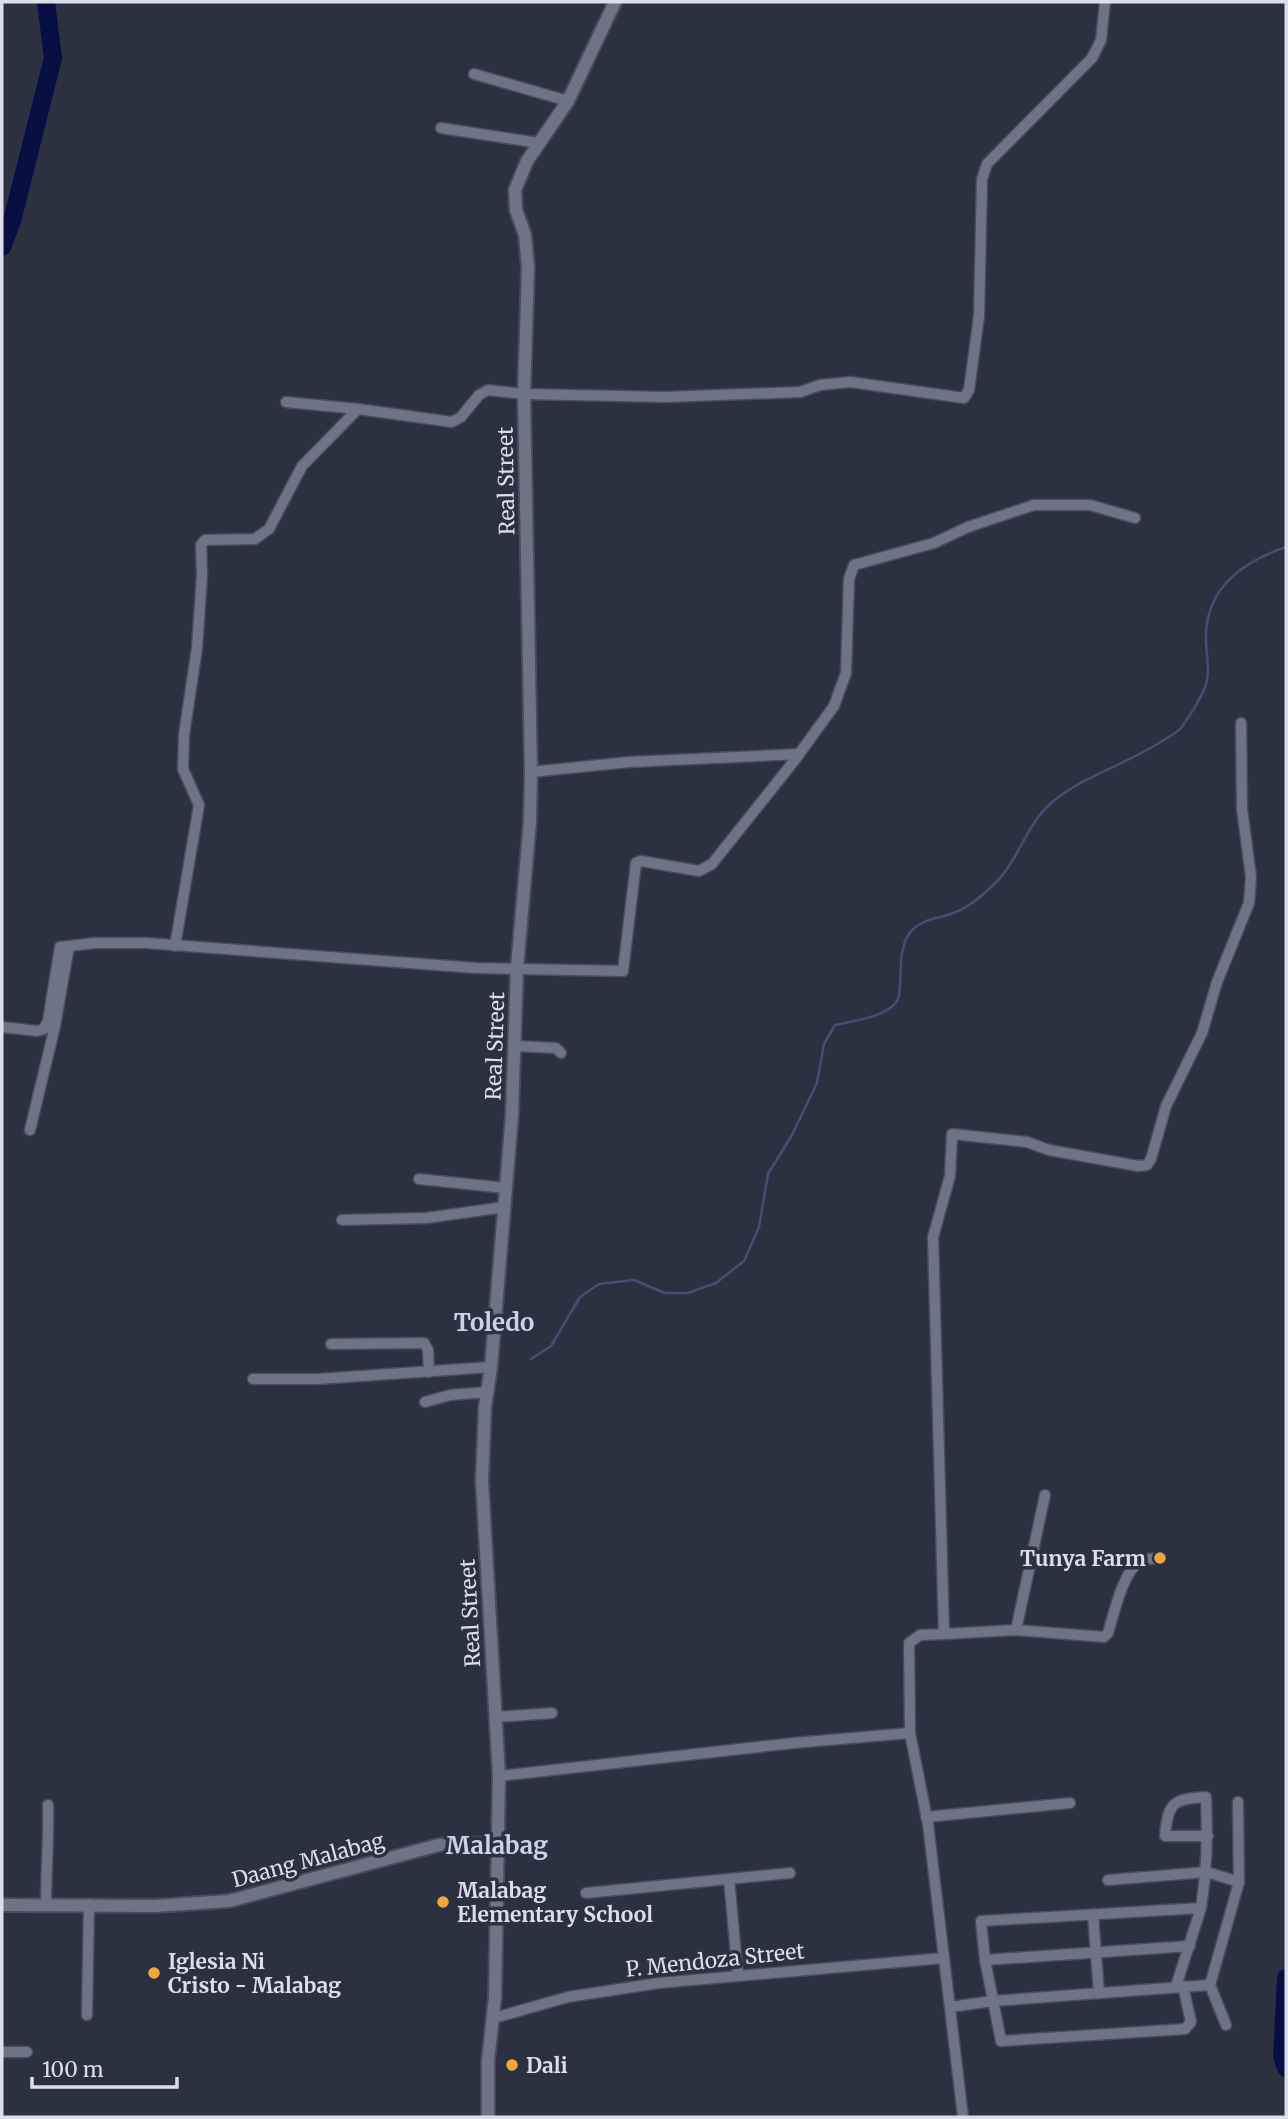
<svg xmlns="http://www.w3.org/2000/svg" width="1288" height="2119" font-family="Merriweather,serif">
<rect width="100%" height="100%" fill="#2b3140"/>
<g fill="none" stroke-linecap="round" stroke-linejoin="round">
<path stroke="#474d74" stroke-width="2.5" d="M531 1359 551 1346 580 1297 599 1284 634 1280 665 1293H688L716 1283 744 1261 759 1227 768 1174 792 1135 817 1083 824 1044 835 1025C853 1021 896 1016 899 995 901 981 900 967 902 953 904 944 906 936 913 929 927 917 940 919 956 912 968 907 982 896 991 887 1020 862 1025 822 1056 799 1087 775 1126 764 1159 743 1166 738 1176 734 1181 728 1189 717 1200 700 1205 687 1211 673 1206 654 1206 639 1205 588 1242 562 1286 547"/>
<g stroke="#070e42" stroke-width="18">
<polyline points="2,247 12,221 53,58 46,2"/>
<polyline points="1286,1978 1282,2057 1286,2068"/>
</g>
<defs>
<g id="minor">
<polyline points="474,74 568,101"/>
<polyline points="441,128 539,143"/>
<polyline points="286,402 358,409"/>
<polyline points="531,772 629,762 799,754"/>
<polyline points="175,946 199,805 183,769 184,735 197,648 202,575 201,545 205,540 255,539 269,529 302,466 358,409 452,422 461,417 479,395 488,390 524,394 666,397 800,392 820,385 850,382 964,398 969,390 979,316 982,179 987,164 1092,58 1101,40 1105,2"/>
<polyline points="2,1027 37,1031 44,1029 48,1021 60,947 95,943 146,943 476,968 623,971 636,863 641,861 699,871 712,864 794,761 834,706 846,673 849,579 854,565 934,543 968,527 1034,505 1090,505 1135,518"/>
<polyline points="515,1046 556,1048 561,1053"/>
<polyline points="30,1130 55,1026 69,946"/>
<polyline points="419,1179 506,1188"/>
<polyline points="342,1220 426,1218 505,1207"/>
<polyline points="331,1344 424,1343 428,1350 429,1372"/>
<polyline points="253,1379 318,1379 491,1367"/>
<polyline points="425,1402 450,1395 487,1392"/>
<polyline points="1016,1630 1045,1495"/>
<path d="M944 1634 1016 1630 1104 1637 1108 1633C1114 1614 1123 1570 1141 1561 1146 1559 1153 1559 1158 1558"/>
<polyline points="496,1717 552,1713"/>
<polyline points="499,1776 794,1743 910,1733"/>
<polyline points="926,1817 1070,1803"/>
<polyline points="729,1879 738,1976"/>
<polyline points="1108,1880 1207,1872 1239,1882"/>
<polyline points="586,1893 790,1873"/>
<path d="M46 1905C46 1871 49 1839 48 1805"/>
<path d="M1201 1908C1207 1870 1208 1835 1206 1797 1173 1799 1168 1802 1165 1836H1208"/>
<polyline points="1093,1915 1099,1993"/>
<polyline points="985,1960 1190,1946"/>
<polyline points="1176,1986 1201,1908 981,1921 985,1960 1001,2041 1185,2029 1191,2022 1183,1986"/>
<polyline points="950,2007 993,2001 1210,1985"/>
<polyline points="87,2015 89,1904"/>
<polyline points="494,2018 568,1997 659,1983 944,1958"/>
<polyline points="1226,2025 1210,1985 1239,1882 1238,1802"/>
<polyline points="2,2052 27,2052"/>
<polyline points="963,2117 928,1824 910,1733 909,1643 920,1635 944,1634 933,1237 950,1176 952,1134 1027,1142 1049,1150 1138,1166 1147,1165 1151,1159 1166,1106 1202,1033 1217,982 1249,903 1251,877 1242,809 1241,723"/>
</g>
<g id="tertiary">
<polyline points="2,1905 155,1906 229,1901 439,1845 498,1843"/>
<polyline points="488,2117 488,2061 495,1997 499,1776 482,1481 485,1407 491,1367 512,1115 517,968 530,821 531,772 524,394 528,268 525,235 516,210 515,190 527,161 568,101 615,2"/>
</g>
</defs>
<use href="#minor" stroke="#484c5a" stroke-width="13"/>
<use href="#tertiary" stroke="#484c5a" stroke-width="16"/>
<use href="#minor" stroke="#6e7486" stroke-width="10"/>
<use href="#tertiary" stroke="#6e7486" stroke-width="12"/>
</g>
<g fill="#f0a63f" stroke="#2b3140" stroke-width="2.5">
<circle cx="1160" cy="1558" r="7"/>
<circle cx="443" cy="1902" r="7"/>
<circle cx="154" cy="1973" r="7"/>
<circle cx="512" cy="2065" r="7"/>
</g>
<g text-anchor="middle" dominant-baseline="central" stroke-width="7" stroke-linejoin="round" paint-order="stroke">
<g font-size="21" fill="#dcdfea" stroke="#2b3140">
<text transform="translate(506 481) rotate(-91)">Real Street</text>
<text transform="translate(495 1046) rotate(-88)">Real Street</text>
<text transform="translate(470 1613) rotate(-93)">Real Street</text>
<text transform="translate(308 1860) rotate(-15)">Daang Malabag</text>
<text transform="translate(715 1960) rotate(-6)">P. Mendoza Street</text>
</g>
<g font-size="21" font-weight="bold" fill="#dcdfea" stroke="#2b3140" text-anchor="start">
<text x="1146" y="1558" text-anchor="end">Tunya Farm</text>
<text x="457" y="1890">Malabag<tspan x="457" dy="24">Elementary School</tspan></text>
<text x="168" y="1961">Iglesia Ni<tspan x="168" dy="24">Cristo - Malabag</tspan></text>
<text x="526" y="2065">Dali</text>
</g>
<g font-size="24" font-weight="bold" fill="#ccd3e7" stroke="#2b3140">
<text x="494" y="1322">Toledo</text>
<text x="497" y="1845">Malabag</text>
</g>
</g>
<rect width="1288" height="2119" fill="none" stroke="#dcdfea" stroke-width="7"/>
<path d="M32 2077v10h145v-10" fill="none" stroke="#dcdfea" stroke-width="3.5"/>
<text x="42" y="2077" font-size="21" fill="#dcdfea" stroke="#2b3140" stroke-width="5" paint-order="stroke">100 m</text>
</svg>
